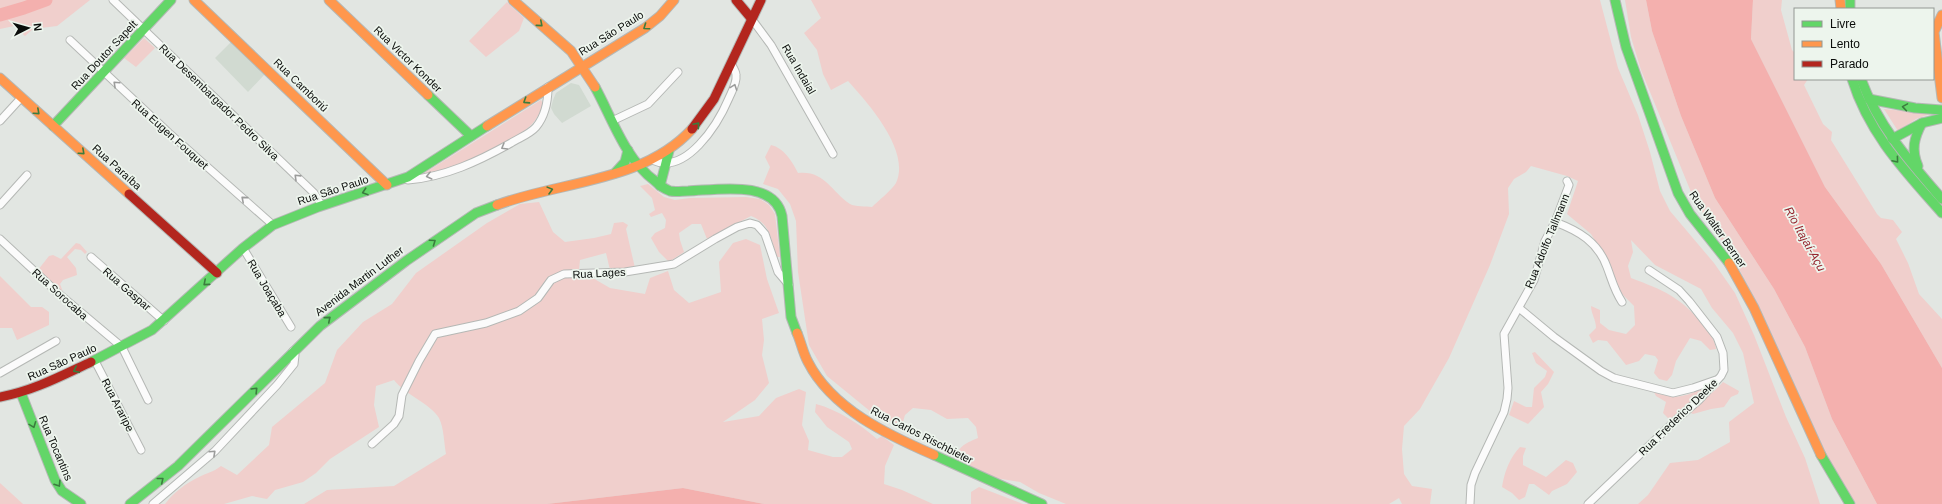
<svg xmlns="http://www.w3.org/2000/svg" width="1942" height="504" font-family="Arial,sans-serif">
<rect width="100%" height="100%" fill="#e2e6e2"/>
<g fill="#d1dad1">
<polygon points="231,42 265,74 248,92 215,58"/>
<polygon points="571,83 579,85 591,106 562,123 554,114 551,108 553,100 556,93"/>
</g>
<g fill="#f0cfcc">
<polygon points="0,0 90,0 57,26 33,29 25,36 14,26 0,29"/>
<path d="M811 0H1600L1618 68 1638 115 1650 152 1660 191 1670 211 1714 263 1735 293 1754 335 1786 417 1805 458 1820 504H1638L1648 495 1670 463 1698 460 1730 442 1729 422 1754 403 1743 353 1733 333 1712 308 1701 289 1655 265 1631 240 1633 252 1628 266 1631 278C1663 290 1681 297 1703 325 1709 333 1715 339 1716 349L1710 350 1701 341 1690 338 1676 361 1672 375 1667 381 1659 379 1654 373 1658 360 1655 356 1645 354 1639 361 1626 365 1607 341 1598 340 1593 343 1589 335 1596 328C1596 319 1591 314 1591 306L1600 310V323L1609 330 1626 334 1635 325 1634 306 1615 287 1608 262 1591 234 1567 214 1578 181 1567 176 1531 166 1526 172 1514 179 1508 188 1509 214 1490 265 1449 358 1420 409 1404 426 1402 449 1404 474 1412 486 1432 489 1430 504H1402L1399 498 1389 504H1066L1039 493 1020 482 996 478 957 459C956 447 968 442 978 438L976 427 968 418 947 419 931 410 913 408 905 415 902 425 876 416 827 376 809 345 798 272 796 221 790 204 778 189 763 184 770 167 765 157 771 145C784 148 792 161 798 173 824 170 831 191 850 204 855 207 866 206 872 207 878 201 892 190 896 183 911 151 868 103 848 81L831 90 823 74 817 50 804 33 821 18Z"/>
<polygon points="1625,0 1646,0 1652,31 1681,116 1715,198 1774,289 1805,347 1832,419 1877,504 1856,504 1826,454 1734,258 1708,222 1691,192 1641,70 1631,37"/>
<polygon points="1753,0 1782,0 1781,10 1792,50 1795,53 1795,79 1808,79 1804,85 1823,124 1832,132 1831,140 1877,214 1881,218 1893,220 1902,232 1896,239 1908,263 1919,294 1942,319 1942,368 1881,264 1825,187 1751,39"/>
<polygon points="507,2 524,18 519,31 486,57 469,41"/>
<polygon points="144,38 155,48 136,67 124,58"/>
<path d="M541 100 543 104C541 111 537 119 531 125 516 140 477 159 456 166 445 170 433 171 423 174Z"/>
<polygon points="1884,109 1930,114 1916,119 1898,131"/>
<path d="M648 184 664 197 675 200 690 198 746 197 760 199 769 205 775 214 780 257H777C770 238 771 224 751 216L707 239 701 224H692L679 233 680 240 684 252 669 262 659 252 651 238 655 233 665 228 666 220 662 213 651 217 649 214 655 210 652 198 640 186Z"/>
<path d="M539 202 553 232 565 242 594 238 611 234 614 223 623 222 628 225 626 229 635 268 610 270 606 253 580 260 579 270 610 288 645 294 650 278 668 271 674 290 689 303 721 292 719 262 733 243 746 239 760 245 767 279 779 313 762 319 764 340 762 355 769 383 755 400 723 422 759 416 776 398 799 389 806 392 802 425 809 441 808 450 833 457H842L852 449 849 442 827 427 815 412 816 404C838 410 860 424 877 439L882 436 894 445 885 466 884 484 902 490 933 504H764L683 488 547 504H304L327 490 394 486 446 454C444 443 444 428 439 418 431 404 404 394 394 380L376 386 374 405 379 427 330 459 316 473 303 482 275 490 267 499 252 496 224 504H165C173 493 186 483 199 477 208 472 212 473 221 466L237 475 269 445 272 427 325 383 337 350 363 322 392 304 416 273 487 223 520 204Z"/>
<polygon points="76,243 80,244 87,252 85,254 81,250 75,249 67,257 76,268 77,275 63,280 60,284 63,292 61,294 38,270 49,256 53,255 61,259"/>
<polygon points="0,276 31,307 42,307 49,312 49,325 17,340 12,328 0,328"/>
<polygon points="1535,352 1554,372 1548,384 1541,392 1544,407 1528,424 1509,415 1514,401 1526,407 1532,407 1534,388 1545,377 1547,371 1536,363 1532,353"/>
<path d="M1723 382 1739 391 1738 394 1731 397 1724 407 1711 409 1693 414 1689 412C1700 401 1713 394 1723 382Z"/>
<path d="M1702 388H1704C1701 398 1678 415 1669 419L1663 413 1666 402 1656 396 1654 392C1672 399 1685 398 1702 388Z"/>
<path d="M1520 447 1526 448 1523 456V465L1546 477 1566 460 1573 463 1577 472 1567 484 1552 491 1549 495 1534 484H1529L1525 497 1519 500 1512 493 1502 487C1504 473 1510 457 1520 447Z"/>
<polygon points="0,483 23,504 0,504"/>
<polygon points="979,487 1023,504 971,504 971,492"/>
</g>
<g fill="#f4b0ae">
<polygon points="1646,0 1753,0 1751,39 1825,187 1881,264 1942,368 1942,504 1877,504 1832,419 1805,347 1774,289 1715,198 1681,116 1652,31"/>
<polygon points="683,488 764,504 547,504"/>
</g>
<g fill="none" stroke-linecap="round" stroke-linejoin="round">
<polyline stroke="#f4b0ae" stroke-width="13" points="0,15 24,8 46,0"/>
<defs>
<g id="street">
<polyline points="113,0 314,193 322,206"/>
<polyline points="751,18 771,45 833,154"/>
<polyline points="70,40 169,133 273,225"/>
<polyline points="0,121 21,98"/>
<polyline points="612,121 648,104 678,72"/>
<path d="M652 160C686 176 718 124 729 98 732 91 737 83 736 75 736 71 733 67 731 64"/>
<path d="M408 180C445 177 479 161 511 143 519 138 530 134 536 127 546 115 548 101 548 87"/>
<polyline points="0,205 27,175"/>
<path d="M1555 222C1579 231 1598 242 1607 267 1612 280 1614 290 1622 302"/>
<polyline points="0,239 59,294 122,347 148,400"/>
<polyline points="243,248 291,327"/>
<polyline points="91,257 164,321"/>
<polyline points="1519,308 1554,337 1601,371 1614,378 1673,393 1693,388 1716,380"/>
<polyline points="95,361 141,450"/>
<polyline points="0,373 56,341"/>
<polyline points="372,444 394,424 399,416 402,395 419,361 435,334 486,323 519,311 538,298 551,280 564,274 625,272 674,264 715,239 737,227 750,223 757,225 765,234 778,272 789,285"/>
<polyline points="153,504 215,451 277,385 294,364 295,355 293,351"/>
<polyline points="1470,504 1471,485 1475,473 1504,412 1507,399 1508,388 1504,334 1534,280 1545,241 1555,222 1569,185 1567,181"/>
<polyline points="1588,504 1677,419 1700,399 1721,376 1724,370 1723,353 1717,337 1689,301 1679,290 1649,270"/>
</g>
<g id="fast">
<polyline points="1615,0 1626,47 1678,193 1690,214 1729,263"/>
<polyline points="1850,0 1850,9"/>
<path d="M1852 79C1869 134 1905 171 1942 213"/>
<path d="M1861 79C1878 126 1910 162 1942 199"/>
<path d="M595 87C612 118 625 159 655 181 659 185 665 189 670 191 675 192 683 191 688 191 717 190 774 179 782 216L791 317 797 333"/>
<polyline points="428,95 471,136"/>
<polyline points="1869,99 1915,108 1942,110"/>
<polyline points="53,126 171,0"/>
<polyline points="1892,139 1922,123 1942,118"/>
<path d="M1918 166C1911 150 1914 138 1922 123"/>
<polyline points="615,173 625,162 628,150"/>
<polyline points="660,186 669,151"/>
<polyline points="91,362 152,330 243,248 273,225 318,207 408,177 487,126"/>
<polyline points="21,393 55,480 62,491 81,504"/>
<polyline points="934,455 1042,504"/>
<polyline points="1821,455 1850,504"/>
<polyline points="130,504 178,466 320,326 406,261 476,213 497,205"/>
</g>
<g id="slow">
<polyline points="194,0 387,185"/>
<polyline points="329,0 428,95"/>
<polyline points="513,0 571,51 595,87"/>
<polyline points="1840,0 1841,9"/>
<polyline points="1942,15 1934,32 1942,98"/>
<polyline points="0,78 129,194"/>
<polyline points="487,126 645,28 660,16 674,0"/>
<path d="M497 205C561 181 644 182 692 129"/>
<polyline points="1729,263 1754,308 1821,455"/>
<path d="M797 333C801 342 803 353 808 362 832 409 888 435 934 455"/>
</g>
<g id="jam">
<polyline points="736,0 751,18"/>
<polyline points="692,129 714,99 761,0"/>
<polyline points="129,194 217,273"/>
<path d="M0 397C33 391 61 376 91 362"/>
</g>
</defs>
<use href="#street" stroke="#b5b8b5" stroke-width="9"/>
<use href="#fast" stroke="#b5b8b5" stroke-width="11"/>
<use href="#slow" stroke="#b5b8b5" stroke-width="11"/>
<use href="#jam" stroke="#b5b8b5" stroke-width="11"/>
<use href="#street" stroke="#fbfbfb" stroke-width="7"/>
<use href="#fast" stroke="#63d668" stroke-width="9"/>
<use href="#slow" stroke="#ff974d" stroke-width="9"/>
<use href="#jam" stroke="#b3261e" stroke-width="9"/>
</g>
<defs><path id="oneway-chevron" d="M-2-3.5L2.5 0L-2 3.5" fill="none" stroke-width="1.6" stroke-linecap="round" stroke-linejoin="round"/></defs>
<g stroke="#3b7c3e">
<use href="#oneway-chevron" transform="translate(540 24) rotate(41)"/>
<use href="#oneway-chevron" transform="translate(646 27) rotate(145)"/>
<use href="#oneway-chevron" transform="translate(526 101) rotate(147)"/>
<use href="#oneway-chevron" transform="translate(1905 107) rotate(-171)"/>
<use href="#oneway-chevron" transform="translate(37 112) rotate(42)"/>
<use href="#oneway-chevron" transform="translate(697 125) rotate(-49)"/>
<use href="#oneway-chevron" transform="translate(82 152) rotate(42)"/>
<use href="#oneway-chevron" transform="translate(1896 160) rotate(50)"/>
<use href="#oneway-chevron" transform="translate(550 190) rotate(-15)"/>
<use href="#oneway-chevron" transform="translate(365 192) rotate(162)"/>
<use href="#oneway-chevron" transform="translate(433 242) rotate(-35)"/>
<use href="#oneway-chevron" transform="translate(206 283) rotate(139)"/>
<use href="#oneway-chevron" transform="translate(328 319) rotate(-40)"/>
<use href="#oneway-chevron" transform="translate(76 370) rotate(154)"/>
<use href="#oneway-chevron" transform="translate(255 390) rotate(-46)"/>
<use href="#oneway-chevron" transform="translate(33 425) rotate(69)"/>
<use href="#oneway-chevron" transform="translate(161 480) rotate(-39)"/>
<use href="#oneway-chevron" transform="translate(58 484) rotate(57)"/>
</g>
<g stroke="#9b9c9b">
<use href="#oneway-chevron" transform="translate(116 84) rotate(-137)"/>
<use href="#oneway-chevron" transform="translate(734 87) rotate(-70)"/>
<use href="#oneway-chevron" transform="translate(504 147) rotate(150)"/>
<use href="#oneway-chevron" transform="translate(429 176) rotate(166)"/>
<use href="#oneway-chevron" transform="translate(297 177) rotate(-136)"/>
<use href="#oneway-chevron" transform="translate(244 199) rotate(-139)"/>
<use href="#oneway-chevron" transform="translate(213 453) rotate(-43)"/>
</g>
<g text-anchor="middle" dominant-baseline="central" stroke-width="3.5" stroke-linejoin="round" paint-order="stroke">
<g font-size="11" fill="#0b0d0b" stroke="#edf5ed">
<text transform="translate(611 33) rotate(-32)">Rua São Paulo</text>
<text transform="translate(104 55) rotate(-47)">Rua Doutor Sapelt</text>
<text transform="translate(408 59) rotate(44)">Rua Victor Konder</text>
<text transform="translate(799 69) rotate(60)">Rua Indaial</text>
<text transform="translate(301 85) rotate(44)">Rua Camboriú</text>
<text transform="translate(219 102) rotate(44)">Rua Desembargador Pedro Silva</text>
<text transform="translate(170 134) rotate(42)">Rua Eugen Fouquet</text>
<text transform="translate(117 167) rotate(42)">Rua Paraíba</text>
<text transform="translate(333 190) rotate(-18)">Rua São Paulo</text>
<text transform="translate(1718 229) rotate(55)">Rua Walter Berner</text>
<text transform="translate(1547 241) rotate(-68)">Rua Adolfo Tallmann</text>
<text transform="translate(599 273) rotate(-3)">Rua Lages</text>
<text transform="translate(359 281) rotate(-37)">Avenida Martin Luther</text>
<text transform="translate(267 288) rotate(59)">Rua Joaçaba</text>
<text transform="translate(127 289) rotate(41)">Rua Gaspar</text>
<text transform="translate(60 294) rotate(42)">Rua Sorocaba</text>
<text transform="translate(62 362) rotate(-24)">Rua São Paulo</text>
<text transform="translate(118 405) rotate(63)">Rua Araripe</text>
<text transform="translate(1678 417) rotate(-44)">Rua Frederico Deeke</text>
<text transform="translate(922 435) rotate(27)">Rua Carlos Rischbieter</text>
<text transform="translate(56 448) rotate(67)">Rua Tocantins</text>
</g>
<g font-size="12" font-style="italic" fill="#95252e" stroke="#edf5ed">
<text transform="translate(1805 239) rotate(61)">Rio Itajaí-Açu</text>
</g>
</g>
<rect x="1794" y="8" width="140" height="72" fill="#edf5ed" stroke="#939893"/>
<rect x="1802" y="21" width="20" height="6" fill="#63d668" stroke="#939893"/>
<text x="1830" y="28" font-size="12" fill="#0b0d0b">Livre</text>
<rect x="1802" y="41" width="20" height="6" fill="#ff974d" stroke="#939893"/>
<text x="1830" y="48" font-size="12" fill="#0b0d0b">Lento</text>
<rect x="1802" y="61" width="20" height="6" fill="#b3261e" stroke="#939893"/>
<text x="1830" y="68" font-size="12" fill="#0b0d0b">Parado</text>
<g transform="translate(28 28) rotate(84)" stroke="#edf5ed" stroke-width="3" paint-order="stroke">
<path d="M0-3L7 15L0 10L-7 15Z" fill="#0b0d0b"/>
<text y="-6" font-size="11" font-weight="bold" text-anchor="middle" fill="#0b0d0b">N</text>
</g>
</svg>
